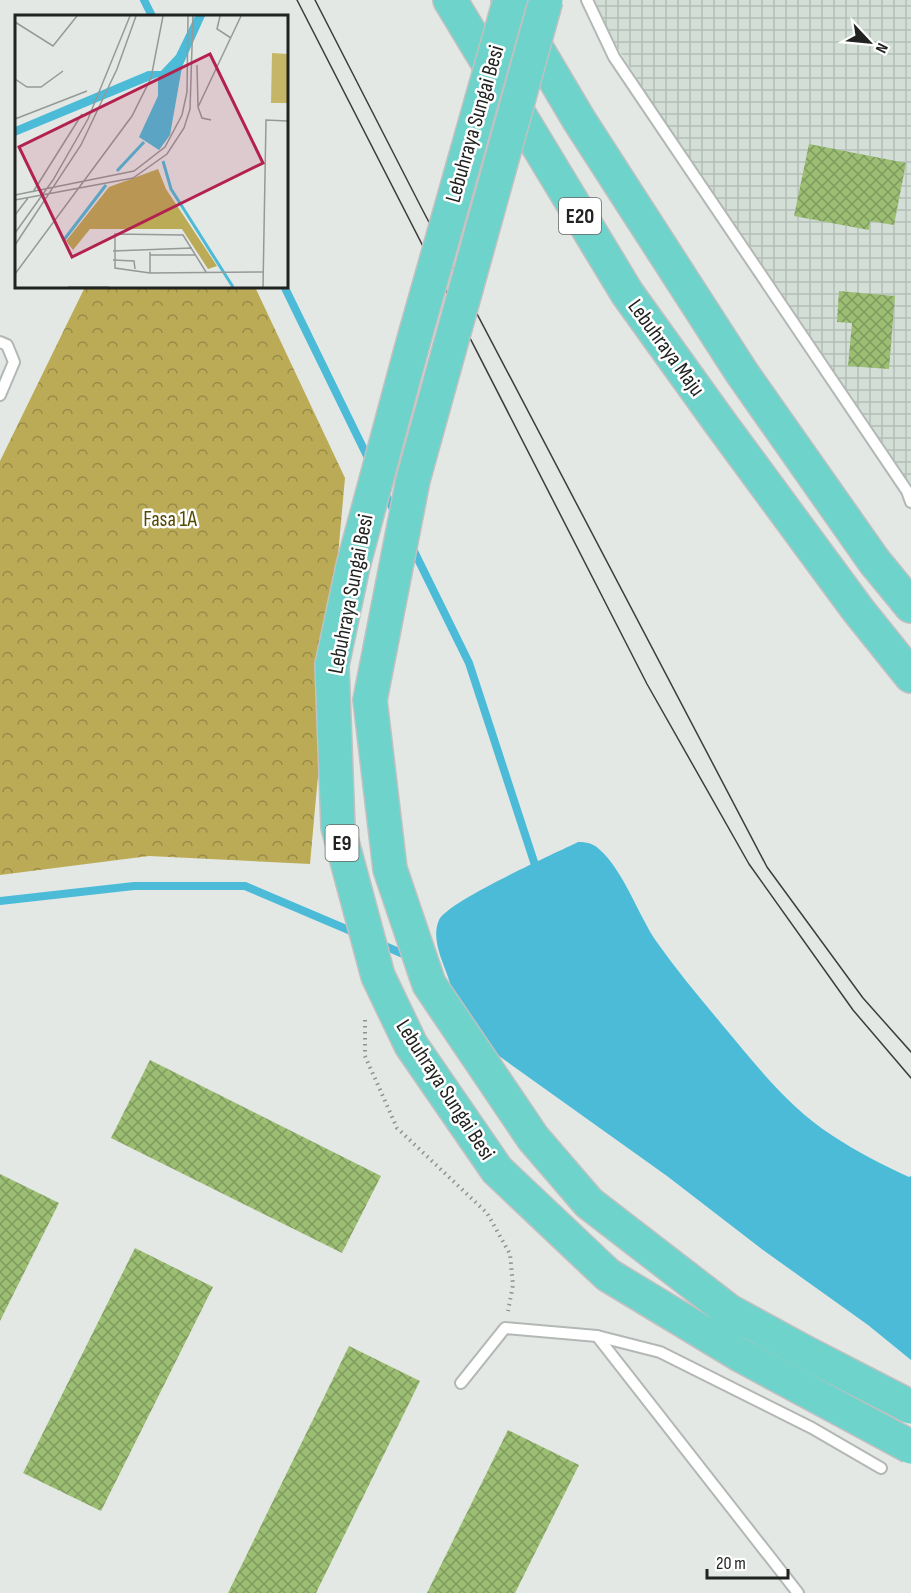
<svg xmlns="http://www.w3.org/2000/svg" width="911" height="1593" font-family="'Sofia Sans Condensed',sans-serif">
<defs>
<pattern id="industrial-grid" width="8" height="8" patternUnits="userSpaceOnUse" patternTransform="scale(1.5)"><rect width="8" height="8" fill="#d2ded6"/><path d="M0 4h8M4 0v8" fill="none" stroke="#b4beb7"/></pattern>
<pattern id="forest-crowns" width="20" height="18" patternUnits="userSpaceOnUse" patternTransform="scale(1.5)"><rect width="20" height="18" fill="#bbab56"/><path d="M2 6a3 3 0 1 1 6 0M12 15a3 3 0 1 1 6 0" fill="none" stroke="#988b47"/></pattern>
<pattern id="building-cross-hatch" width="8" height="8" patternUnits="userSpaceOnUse" patternTransform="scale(1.5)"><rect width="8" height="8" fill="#9cbe73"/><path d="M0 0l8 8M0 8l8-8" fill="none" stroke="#7f9a5e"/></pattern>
</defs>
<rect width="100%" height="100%" fill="#e3e8e5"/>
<polygon fill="url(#industrial-grid)" points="587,0 911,0 911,508"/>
<polygon fill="url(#forest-crowns)" points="85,287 255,287 345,478 310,864 149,856 0,875 0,461"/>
<path fill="#4cbbd8" d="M578 842C586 842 593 843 599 849 622 868 639 916 656 941 677 971 701 999 724 1027 757 1066 789 1108 833 1136 857 1152 883 1165 909 1177L911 1176V1360L868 1325 763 1250 667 1176 499 1056C491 1049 482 1043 474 1035 460 1020 454 996 448 977 442 960 431 938 439 920 448 901 554 854 578 842Z"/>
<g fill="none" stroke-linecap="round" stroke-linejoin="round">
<g stroke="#4cbbd8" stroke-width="8">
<polyline points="144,0 152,16"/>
<polyline points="284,286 371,464"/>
<polyline points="383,489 396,515"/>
<polyline points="411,545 469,663 537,871"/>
<polyline points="0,901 134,886 245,886 358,934"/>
<polyline points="378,943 410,957"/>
</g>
</g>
<g fill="url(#building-cross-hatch)">
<polygon points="809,144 906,163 894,225 870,221 869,230 794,216"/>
<polygon points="839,291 895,296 889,369 848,366 852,323 837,322"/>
<polygon points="150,1060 381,1176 342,1253 111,1138"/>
<polygon points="0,1174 59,1203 0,1321"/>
<polygon points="135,1248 213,1287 101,1511 23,1473"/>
<polygon points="349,1346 420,1381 316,1593 228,1593"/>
<polygon points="508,1430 579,1465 515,1593 427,1593"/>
</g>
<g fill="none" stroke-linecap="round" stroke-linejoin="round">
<defs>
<g id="lane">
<polyline points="587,0 614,57 907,491 911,502"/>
<polyline points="0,342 7,345 14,362 0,395"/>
<polyline points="597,1336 798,1593"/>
<polyline points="461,1383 505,1328 597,1336 660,1352 812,1428 881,1468"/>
</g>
<g id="highway">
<polyline points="450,0 627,293 721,424 858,610 911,676"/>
<polyline points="508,0 579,120 742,373 874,561 911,606"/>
</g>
</defs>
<use href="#lane" stroke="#b3b8b5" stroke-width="14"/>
<use href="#highway" stroke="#c1c1c1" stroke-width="36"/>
<polyline stroke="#8f9390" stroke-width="4" stroke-dasharray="1.5 4.5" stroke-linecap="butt" points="365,1020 365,1056 397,1128 487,1213 510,1254 513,1285 508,1311"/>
<use href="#lane" stroke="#fff" stroke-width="10"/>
<use href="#highway" stroke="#6ed3cb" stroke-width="33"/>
<g stroke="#3b3e3c" stroke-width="1.5">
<polyline points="297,0 647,684 749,864 853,1010 911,1078"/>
<polyline points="315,0 421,207 767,867 863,998 911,1052"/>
</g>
<defs>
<g id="highway-bridge">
<polyline points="510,0 413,343 353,566 332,665 338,827 378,976 411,1045 497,1170 608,1275 742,1356 911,1447"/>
<polyline points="546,0 413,480 370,700 390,869 429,984 533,1138 589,1203 729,1311 808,1354 911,1407"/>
</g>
</defs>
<use href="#highway-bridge" stroke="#c1c1c1" stroke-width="36" stroke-linecap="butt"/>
<use href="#highway-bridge" stroke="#6ed3cb" stroke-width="33"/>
</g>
<g text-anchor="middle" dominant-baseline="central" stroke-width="5" stroke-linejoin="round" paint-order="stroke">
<g fill="#fff" stroke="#646564" stroke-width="1.5">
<rect x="559" y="198" width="42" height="36" rx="4.5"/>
<rect x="325.5" y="825" width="33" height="36" rx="4.5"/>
</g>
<g font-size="21" font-weight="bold" fill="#212321">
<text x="580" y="216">E20</text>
<text x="342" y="843">E9</text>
</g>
<g font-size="22" fill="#212321" stroke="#fff">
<text transform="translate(475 124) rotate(-74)">Lebuhraya Sungai Besi</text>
<text transform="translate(666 348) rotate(54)">Lebuhraya Maju</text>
<text transform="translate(351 594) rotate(-79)">Lebuhraya Sungai Besi</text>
<text transform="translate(445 1090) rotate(57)">Lebuhraya Sungai Besi</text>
</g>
<g font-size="22" fill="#554a04" stroke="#fff">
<text x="170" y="519">Fasa 1A</text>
</g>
</g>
<g transform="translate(15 15)">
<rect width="273" height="273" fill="#e3e8e5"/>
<path d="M143 154 151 174 202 251 193 254 167 214H75L58 235 51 226 94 172Z" fill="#bbab56"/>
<path d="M257 38 273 39V88H256Z" fill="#c5b667"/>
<path d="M180 1H190L167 52 155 120 144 135 124 122 143 81V62L0 121V112L133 56H146L161 40Z" fill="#4cbbd8"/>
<path fill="none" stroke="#4cbbd8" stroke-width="3" d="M148 146 156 174 218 272M102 156 129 127M48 226 91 170"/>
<path fill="none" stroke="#959997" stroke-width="1.5" d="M205 1 202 14 216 23M0 7 38 31 62 1M182 50 183 92 187 103 196 105M0 64 12 72H26L48 56M183 92 226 1M0 104 72 76M18 177 67 99M0 180 119 156 150 132 167 100 172 77 173 1M0 185 118 163 152 139 169 113 175 94 178 1M0 200 13 183M0 218 38 165 73 104 115 1M0 230 66 130 102 54 121 1M98 236 177 233M135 237V258L248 257M135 240H181M98 245 119 246 120 254M135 258 100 253V219L168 220 191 257M0 259 117 101 136 63 148 1M53 272H94M248 272 251 105 273 106"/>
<path fill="#b3224e" fill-opacity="0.15" stroke="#b3224e" stroke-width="3" d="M195 39 248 148 57 242 4 132Z"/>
<rect width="273" height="273" fill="none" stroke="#212321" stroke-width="3"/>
</g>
<g transform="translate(869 42) rotate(116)" stroke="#ffffff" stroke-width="4.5" paint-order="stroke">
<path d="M0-4.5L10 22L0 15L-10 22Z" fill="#212321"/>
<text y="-9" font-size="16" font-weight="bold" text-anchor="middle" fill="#212321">N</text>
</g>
<path d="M707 1569v9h81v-9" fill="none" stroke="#212321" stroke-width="3"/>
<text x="716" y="1569" font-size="18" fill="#212321" stroke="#ffffff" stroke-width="4.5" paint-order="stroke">20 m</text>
</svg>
